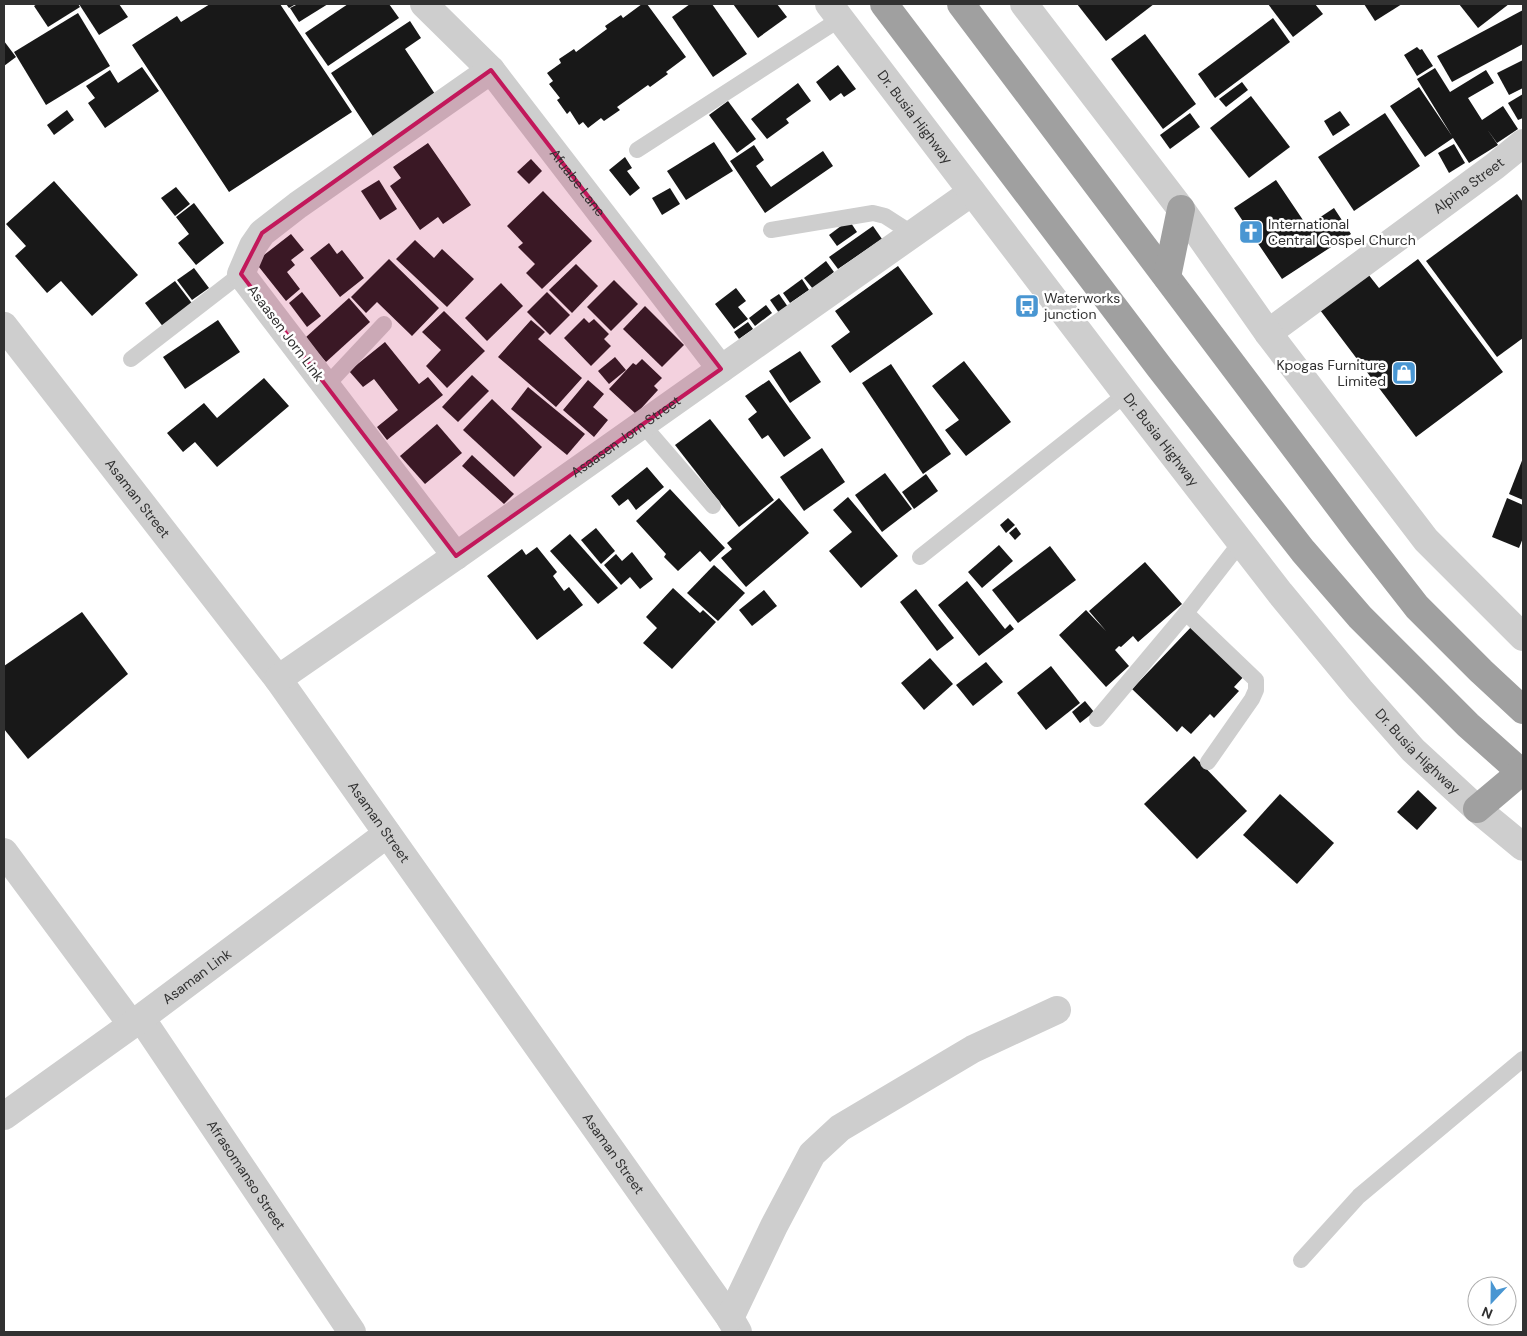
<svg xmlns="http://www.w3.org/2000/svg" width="1527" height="1336" font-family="'DM Sans',sans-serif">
<rect width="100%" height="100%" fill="#fff"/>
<g fill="#181818">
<polygon points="37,4 78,4 80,7 48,27 34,6"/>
<polygon points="79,4 119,4 128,17 99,35"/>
<polygon points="210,4 280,4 352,112 229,192 132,45 177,16 181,22"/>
<polygon points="286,4 296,4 289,8"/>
<polygon points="298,4 328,4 299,22 290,8"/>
<polygon points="348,4 389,4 399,18 328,66 305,33"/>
<polygon points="642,4 647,4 686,57 666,72 668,74 650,87 648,85 617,107 620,110 604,121 601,118 588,128 583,122 579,125 570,111 567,114 557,100 560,98 549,84 553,81 547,73 561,63 559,59 574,49 576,52 607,29 605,26 621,15 623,18"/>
<polygon points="690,4 712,4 747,54 713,77 672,17"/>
<polygon points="733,4 777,4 787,17 758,38"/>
<polygon points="1077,4 1154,4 1106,41"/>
<polygon points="1268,4 1315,4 1323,14 1293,37"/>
<polygon points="1364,4 1402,4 1375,21"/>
<polygon points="1459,4 1509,4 1478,28"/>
<polygon points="1523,10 1523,44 1452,82 1437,56"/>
<polygon points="78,13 110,66 46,105 14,52"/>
<polygon points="1273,18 1290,42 1215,98 1198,74"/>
<polygon points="410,21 421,38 405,49 441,103 378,144 331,73"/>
<polygon points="1145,34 1196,104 1163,129 1111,59"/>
<polygon points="4,41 16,57 4,66"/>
<polygon points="1417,47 1420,50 1422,49 1433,66 1417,76 1404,55"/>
<polygon points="1523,60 1523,88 1509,95 1497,73"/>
<polygon points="838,65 856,89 844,97 841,93 830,101 816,82"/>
<polygon points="142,67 159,91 105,128 88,103 95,98 86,86 110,70 118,83"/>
<polygon points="1435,68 1450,92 1486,70 1494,83 1468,98 1482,120 1503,106 1518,129 1497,143 1487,129 1498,145 1469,163 1453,138 1425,157 1390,106 1419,87 1452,136 1417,79"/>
<polygon points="1242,82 1248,90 1226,107 1219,99"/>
<polygon points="798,83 811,101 786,119 789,123 767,139 751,119"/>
<polygon points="1523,94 1523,118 1518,120 1508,103"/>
<polygon points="1251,96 1290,147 1249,178 1210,128"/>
<polygon points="728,101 756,139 737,153 709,115"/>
<polygon points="67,110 74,120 54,135 47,125"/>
<polygon points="1340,111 1350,125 1333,136 1324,121"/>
<polygon points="1190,113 1200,127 1170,149 1160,135"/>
<polygon points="1385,113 1420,166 1354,211 1318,157"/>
<polygon points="714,142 733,171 686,200 667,171"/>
<polygon points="428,143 471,205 443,224 438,217 420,230 390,186 401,178 393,167"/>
<polygon points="1454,144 1465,163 1449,173 1438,153"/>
<polygon points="754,145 764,160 756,166 771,187 823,151 833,166 765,213 730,161"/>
<polygon points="625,157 632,168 627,171 640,188 630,196 609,170"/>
<polygon points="531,159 542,171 529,184 517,172"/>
<polygon points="379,180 397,209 380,220 361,191"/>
<polygon points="1276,180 1307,226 1334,208 1351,234 1282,279 1234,208"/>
<polygon points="54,181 138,275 92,316 61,281 47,293 15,256 26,246 6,224"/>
<polygon points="176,187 190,204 175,216 161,198"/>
<polygon points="670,188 680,204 662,215 652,198"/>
<polygon points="543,191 592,241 542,289 526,273 535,264 518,247 523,243 507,226"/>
<polygon points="1517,194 1523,202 1523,338 1497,357 1426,261"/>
<polygon points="194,203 224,243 196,265 178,243 189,234 176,217"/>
<polygon points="849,220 857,232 837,246 829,235"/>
<polygon points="873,226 882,239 838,269 829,257"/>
<polygon points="291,234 304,250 291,260 295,265 287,272 300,289 286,301 255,262"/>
<polygon points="415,240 434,258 442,249 474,279 447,307 396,259"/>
<polygon points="329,243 337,254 342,250 364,278 340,297 310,258"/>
<polygon points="389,259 439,308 412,336 377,302 366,313 351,297"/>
<polygon points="1418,259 1503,372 1416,437 1320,310 1368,274 1379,288"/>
<polygon points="826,261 834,272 813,289 804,278"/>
<polygon points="576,264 598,286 572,313 549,290"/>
<polygon points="898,266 933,314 850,373 831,346 850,332 835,311"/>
<polygon points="194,268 209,288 192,300 177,280"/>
<polygon points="802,279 809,290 790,303 783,293"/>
<polygon points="614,280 638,304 611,331 587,307"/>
<polygon points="175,281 194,306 164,328 145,303"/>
<polygon points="501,283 523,306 487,341 465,318"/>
<polygon points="736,288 746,301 738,307 748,319 734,329 715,304"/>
<polygon points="302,292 321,316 307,327 289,303"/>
<polygon points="547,292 570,315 550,335 527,312"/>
<polygon points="779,294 788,307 779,313 770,300"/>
<polygon points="349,298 370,322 326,362 305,338"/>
<polygon points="766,305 772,313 755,326 749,318"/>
<polygon points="645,306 684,345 662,367 623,329"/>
<polygon points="444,311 485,351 447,388 426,366 441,350 422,332"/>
<polygon points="584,318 589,323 594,319 609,334 604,339 611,346 591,366 564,338"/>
<polygon points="218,320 240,352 185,389 163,357"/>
<polygon points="531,320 545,332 538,339 582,378 556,407 498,357"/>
<polygon points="748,322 753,329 739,339 734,332"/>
<polygon points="385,342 419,384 428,377 443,395 387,440 377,427 398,410 374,379 363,387 349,371"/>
<polygon points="800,351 821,382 790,403 769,371"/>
<polygon points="615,357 626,370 609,384 598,371"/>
<polygon points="642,359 662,378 654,386 658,390 636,414 609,389 633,363 636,365"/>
<polygon points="964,361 1011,422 966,456 945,430 959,420 932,386"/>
<polygon points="891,364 951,454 923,474 862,383"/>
<polygon points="472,375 489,391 458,422 442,407"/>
<polygon points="264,378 289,406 217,467 195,442 183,452 167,433 204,403 217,418"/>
<polygon points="588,380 604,394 593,407 608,420 594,437 563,410"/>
<polygon points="769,380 811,438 784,457 768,435 762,439 748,419 757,412 745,396"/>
<polygon points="528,387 585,434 567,455 511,409"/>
<polygon points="492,399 542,447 514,477 463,430"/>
<polygon points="710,419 774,500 739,527 675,445"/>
<polygon points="437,424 462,453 425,484 400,456"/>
<polygon points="822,448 845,482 804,511 780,477"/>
<polygon points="472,455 514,494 504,504 462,466"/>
<polygon points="1523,458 1523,500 1509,494"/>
<polygon points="647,467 664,487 636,510 628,499 619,506 611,496"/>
<polygon points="885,473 912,509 882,532 855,495"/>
<polygon points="926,474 938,491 914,509 902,492"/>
<polygon points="670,489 725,548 710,562 700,551 678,571 664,557 666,554 636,521"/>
<polygon points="848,497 898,556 861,588 829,551 852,532 833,510"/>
<polygon points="779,498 809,533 746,587 721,558 732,549 727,543"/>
<polygon points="1507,498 1523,505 1523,538 1519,548 1492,537"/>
<polygon points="1008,518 1015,525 1006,533 1000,525"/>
<polygon points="1016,527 1021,534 1015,540 1009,533"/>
<polygon points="596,528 615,551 601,564 581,540"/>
<polygon points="570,534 618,588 598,604 550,551"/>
<polygon points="999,545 1013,561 982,588 968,572"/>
<polygon points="1050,546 1076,580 1018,623 992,590"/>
<polygon points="537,547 557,572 553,576 564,591 569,587 583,605 537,640 487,576 522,549 526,555"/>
<polygon points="632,552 653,579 640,589 630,577 621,585 604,565 616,554 622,561"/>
<polygon points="1145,562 1182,604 1138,642 1133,636 1121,647 1119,646 1115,650 1129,666 1106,687 1059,635 1086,610 1106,631 1089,611"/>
<polygon points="714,565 745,593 718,621 687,593"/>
<polygon points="967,581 1005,629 1010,624 1014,629 979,656 938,605"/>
<polygon points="673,588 700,613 703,610 716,622 672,669 643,643 657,628 646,617"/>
<polygon points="916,589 954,638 937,651 900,602"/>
<polygon points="764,590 777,606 752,626 739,610"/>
<polygon points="82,612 128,674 28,759 4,729 4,666"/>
<polygon points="1194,624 1247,673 1234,687 1239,691 1214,718 1210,714 1191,734 1182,726 1177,732 1132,689"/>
<polygon points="930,658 953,684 924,710 901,683"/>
<polygon points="986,662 1003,682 973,706 956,685"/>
<polygon points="1051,666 1080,703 1046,730 1017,693"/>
<polygon points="1085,701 1094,712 1080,723 1072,712"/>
<polygon points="1194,756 1247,811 1197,859 1144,804"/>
<polygon points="1418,790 1437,808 1417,830 1397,812"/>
<polygon points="1280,794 1334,843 1297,884 1243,835"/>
</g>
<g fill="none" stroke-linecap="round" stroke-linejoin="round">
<g stroke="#cecece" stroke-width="16">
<polyline points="637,150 840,19"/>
<polyline points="771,230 873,213 885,216 913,234"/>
<polyline points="131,359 241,274"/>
<polyline points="326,386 384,324"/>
<polyline points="643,425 713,506"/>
<polyline points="920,557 1126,394"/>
<polyline points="1186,613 1256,680 1256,690 1252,699 1208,762"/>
<polyline points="1097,719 1186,613 1241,542"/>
<polyline points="1301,1260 1359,1196 1523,1059"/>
</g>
<g stroke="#cecece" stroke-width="28">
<path id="s1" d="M424 4 491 70 721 369"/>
<path id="s2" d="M4 326 278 679 730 1318 738 1332"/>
<path id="s3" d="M1268 333 1495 166 1523 143"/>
<polyline points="456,556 241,274 253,246 262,233 298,205 491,70"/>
<path id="s4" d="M278 679 456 556 972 192"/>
<polyline points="4,852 132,1025"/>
<path id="s5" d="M141 1018 352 1332"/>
<path id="s6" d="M4 1116 141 1018 387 834"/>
<polyline points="730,1318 774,1226 812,1154 840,1128 973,1049 1057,1010"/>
</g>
<g stroke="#cecece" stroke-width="28">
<path id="s7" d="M829 4 1126 394 1280 593 1360 690 1413 750 1477 809 1523 847"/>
<polyline points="1024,4 1181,209 1268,333 1426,540 1523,637"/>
</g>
<g stroke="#a0a0a0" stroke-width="28">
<polyline points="884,4 1160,368 1303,551 1360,617 1468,725 1523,774"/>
<polyline points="961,4 1360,534 1417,607 1481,671 1523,710"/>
<polyline points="1167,277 1181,209"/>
<polyline points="1477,809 1521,772"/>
</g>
</g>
<path fill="#c2185b" fill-opacity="0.2" stroke="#c2185b" stroke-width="4" stroke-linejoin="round" d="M491 70 721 369 456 556 241 274 262 233Z"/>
<defs>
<symbol id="church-square" viewBox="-11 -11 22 22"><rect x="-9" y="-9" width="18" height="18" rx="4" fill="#4996d2" stroke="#fff"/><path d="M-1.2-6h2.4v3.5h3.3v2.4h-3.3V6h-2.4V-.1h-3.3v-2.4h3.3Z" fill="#fff"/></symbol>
<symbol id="bus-square" viewBox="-11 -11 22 22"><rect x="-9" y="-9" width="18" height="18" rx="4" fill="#4996d2" stroke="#fff"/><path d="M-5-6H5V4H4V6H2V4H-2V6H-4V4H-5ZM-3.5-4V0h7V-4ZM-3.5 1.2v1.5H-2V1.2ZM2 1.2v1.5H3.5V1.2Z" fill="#fff"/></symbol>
<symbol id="shop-square" viewBox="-11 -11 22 22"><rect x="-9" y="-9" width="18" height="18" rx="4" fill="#4996d2" stroke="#fff"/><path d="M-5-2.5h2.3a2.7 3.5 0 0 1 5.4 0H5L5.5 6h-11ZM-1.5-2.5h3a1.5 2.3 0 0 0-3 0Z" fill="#fff"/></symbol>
</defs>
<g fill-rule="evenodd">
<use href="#church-square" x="1237" y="218" width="28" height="28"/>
<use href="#bus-square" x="1013" y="292" width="28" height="28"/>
<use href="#shop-square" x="1390" y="359" width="28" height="28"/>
</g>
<g text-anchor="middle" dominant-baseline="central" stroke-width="5" stroke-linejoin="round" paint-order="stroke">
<g font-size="14" fill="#313131" stroke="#fff">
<text stroke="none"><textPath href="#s7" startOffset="142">Dr. Busia Highway</textPath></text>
<text stroke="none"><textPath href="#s1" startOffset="236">Afuabe Lane</textPath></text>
<text stroke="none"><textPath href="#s3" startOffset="249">Alpina Street</textPath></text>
<text transform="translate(286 333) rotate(53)">Asaasen Jorn Link</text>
<text stroke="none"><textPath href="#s4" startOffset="424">Asaasen Jorn Street</textPath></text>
<text stroke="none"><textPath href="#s7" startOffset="548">Dr. Busia Highway</textPath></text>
<text stroke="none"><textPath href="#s2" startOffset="218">Asaman Street</textPath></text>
<text stroke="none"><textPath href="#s7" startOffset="952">Dr. Busia Highway</textPath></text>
<text stroke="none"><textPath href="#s2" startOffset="622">Asaman Street</textPath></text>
<text stroke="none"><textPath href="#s6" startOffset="238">Asaman Link</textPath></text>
<text stroke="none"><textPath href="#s2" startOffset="1028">Asaman Street</textPath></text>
<text stroke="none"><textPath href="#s5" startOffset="189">Afrasomanso Street</textPath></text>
</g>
<g font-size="14" fill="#313131" stroke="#fff" text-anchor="start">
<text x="1268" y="224">International<tspan x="1268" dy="16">Central Gospel Church</tspan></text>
<text x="1044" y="298">Waterworks<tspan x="1044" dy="16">junction</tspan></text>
<text x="1386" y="365" text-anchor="end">Kpogas Furniture<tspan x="1386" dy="16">Limited</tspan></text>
</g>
</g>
<rect width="1527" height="1336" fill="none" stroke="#313131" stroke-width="10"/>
<g transform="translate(1492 1301) rotate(202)"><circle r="24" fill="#ffffff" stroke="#adadad"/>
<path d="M0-4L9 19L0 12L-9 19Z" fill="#4996d2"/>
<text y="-8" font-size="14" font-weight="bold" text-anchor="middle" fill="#313131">N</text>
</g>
</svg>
